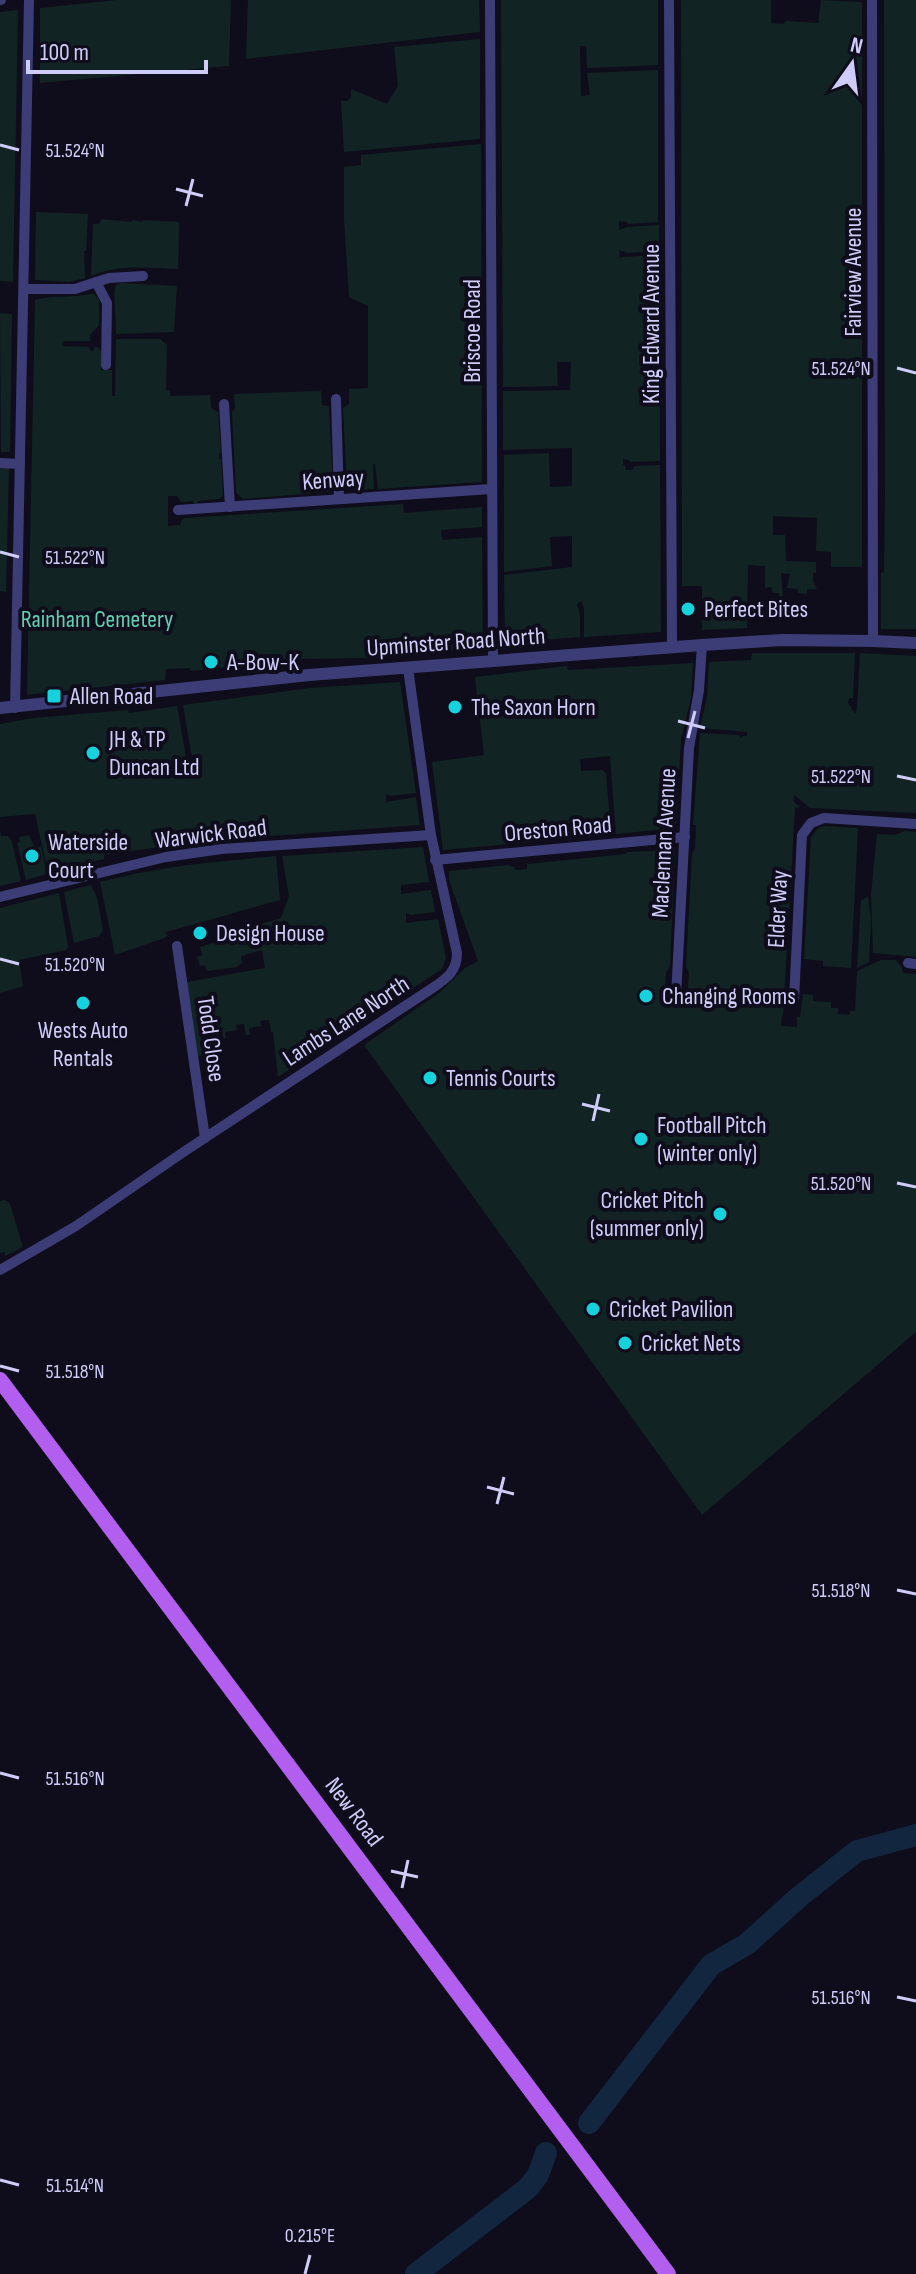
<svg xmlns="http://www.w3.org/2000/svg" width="916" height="2274" font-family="'Sofia Sans Condensed',sans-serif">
<rect width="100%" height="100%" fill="#0f0d1b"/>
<g fill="#112423">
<polygon points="117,0 231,0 229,66 40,83 40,8"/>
<polygon points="248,0 479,0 480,32 246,59"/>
<polygon points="501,0 658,0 658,65 587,68 586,46 580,46 580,50 581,96 590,95 587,73 658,70 658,222 628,224 627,222 619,221 619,230 627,227 659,225 659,251 628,253 619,250 620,259 621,257 659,255 660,461 630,462 629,460 623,459 623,465 625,465 626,470 632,470 635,466 660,465 661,632 584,637 584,608 581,601 577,604 580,615 580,637 505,643 504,575 572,567 572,536 550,537 552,566 504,572 504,455 549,453 550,487 572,486 572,448 503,450 503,391 570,390 571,362 557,362 558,386 503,387"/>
<polygon points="681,0 771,0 771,23 783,24 786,21 818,23 821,0 862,2 862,567 831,567 831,552 816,551 817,518 773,516 773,535 785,535 786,561 816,562 816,573 813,573 813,581 817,589 807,589 807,594 798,593 798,589 787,588 790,574 781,573 783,597 779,597 779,593 773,593 771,587 765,588 765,566 748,565 747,628 702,630 702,586 682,586"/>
<polygon points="884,0 916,0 916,629 881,629 881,573 884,572 885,496"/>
<polygon points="18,10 13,282 0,281 0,12"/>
<polygon points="480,39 480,139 344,152 341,101 348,101 351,97 351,89 387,104 398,86 394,47"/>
<polygon points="481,144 482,482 378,489 375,463 373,465 374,489 352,490 347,486 343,408 349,404 349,389 368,388 368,306 349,297 344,219 344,167 361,165 361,155"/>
<polygon points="36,212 88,214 86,251 84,251 85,278 69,282 35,280"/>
<path d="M102 219 132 222V220L143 222V220L179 222 178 269C148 268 119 264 91 276L93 224H99Z"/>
<path d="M122 283 177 286 174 332 116 334C117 321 112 295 116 285Z"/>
<path d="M90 294H94L99 300V325L90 335V341H63L62 346 89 347 90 351H94V347H98L101 352V370H112V396H115L116 339H160L167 345 166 390H170V396L210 395 211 408 218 412 221 453H219V459H221L223 495 219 499 198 501 196 509 193 501 181 502 177 496H168V526L180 525 182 520 185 518 403 504 404 513 482 507V527L441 530 442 540 482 537 483 647 404 657 303 659 190 671V668L166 669 165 680 27 695 35 300C51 295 72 298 90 294Z"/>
<polygon points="0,313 12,314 10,452 1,452 1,457"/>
<polygon points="321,391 322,405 329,406 329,409 333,486 329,492 243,499 236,492 232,412 235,408 234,394"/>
<polygon points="0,468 9,468 6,592 0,591"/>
<polygon points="752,653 855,653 853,698 849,698 848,703 855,714 857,708 860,653 916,656 916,813 810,808 794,795 794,802 800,807 795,808 783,1015 782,1015 781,1026 797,1027 797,1017 800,1017 803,994 813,995 813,1001 831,1002 831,1008 838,1008 838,1014 849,1015 850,1011 855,1011 857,971 881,960 896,960 902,968 903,973 916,974 916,1332 702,1515 364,1045 439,993 465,968 478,961 449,880 449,871 508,865 514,867 515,870 527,869 527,864 626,854 627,852 675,850 670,966 666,972 665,993 687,1000 689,973 686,966 692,853 695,849 696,825 693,825 700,733 739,735 741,738 742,736 747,736 747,732 700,728 707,696 709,662 751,660"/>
<polygon points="693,663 691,698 681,739 676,828 616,834 610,756 580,759 581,771 603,770 606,773 611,835 443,850 432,762 484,755 475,677 567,666 568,670"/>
<polygon points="400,682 416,793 391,796 386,794 386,802 416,797 420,825 202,841 104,855 104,859 48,872 35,814 0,817 0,724 33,718 128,710 129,713 177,706 186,757 189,761 195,760 191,752 183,705 310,688"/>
<polygon points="824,826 858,828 851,968 823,966 823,961 804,959 811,837 818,828"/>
<polygon points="0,830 1,836 8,836 12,842 21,881 0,886"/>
<polygon points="905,831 916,832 916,957 873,953 871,894 877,834 895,835"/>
<polygon points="29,835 35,848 41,847 47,874 26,880 17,843 20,842 19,837"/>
<polygon points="423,847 429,882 401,885 401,894 431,890 435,912 411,915 406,913 406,923 438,919 446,958 442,969 278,1077 273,1032 271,1032 269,1020 260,1021 261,1026 249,1028 250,1035 246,1035 244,1024 236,1025 237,1030 225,1032 226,1038 224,1039 220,1028 212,1029 212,1034 201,1036 204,1055 198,1056 187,982 265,968 262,950 241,956 242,963 237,967 207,971 205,965 200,966 197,957 202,955 200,947 259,928 258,925 281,918 289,896 282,856"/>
<path d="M276 856 280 900 166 932 167 937 115 955 100 882C160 866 215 862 276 856Z"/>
<polygon points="91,885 97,898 103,930 99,936 74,943 64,892"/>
<polygon points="59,893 68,947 66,950 19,960 23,986 0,993 0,908"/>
<polygon points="868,896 871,921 869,962 857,968 861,901"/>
<polygon points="5,1200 10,1204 23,1247 5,1256 4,1252 0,1253 0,1201"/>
</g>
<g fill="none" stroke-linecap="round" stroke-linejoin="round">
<g stroke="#12263f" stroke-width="22">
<polyline points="589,2123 711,1965 747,1944 799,1897 857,1851 916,1835"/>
<polyline points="416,2274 528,2188 538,2175 546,2153"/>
</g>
<g stroke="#3c3d76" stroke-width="10">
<polyline points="0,0 1,0"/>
<polyline points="490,0 493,661"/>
<polyline points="669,0 672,647"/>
<polyline points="872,0 873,641"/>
<polyline points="96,282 107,303 106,365"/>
<polyline points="24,289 75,289 109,278 143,276"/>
<polyline points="336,399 339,499"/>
<polyline points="224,404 230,507"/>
<polyline points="0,463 20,464"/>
<polyline points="178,510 491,489"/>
<polyline points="15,708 29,0"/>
<polyline points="435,860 685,837"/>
<polyline points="0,897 166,857 221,849 431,835"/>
<polyline points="177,946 205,1138"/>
<polyline points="908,963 916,964"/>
<polyline points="676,997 689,748 699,690 702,645"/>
<polyline points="794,1000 802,835 811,823 824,818 916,824"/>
<path d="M0 1270 76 1226 185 1151 431 989C446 979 457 972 457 953L431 835 408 668"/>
</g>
<polyline stroke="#3c3d76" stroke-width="12" points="0,708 309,675 702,645 782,640 873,641 916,643"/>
<polyline stroke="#b25eef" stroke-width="16" points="0,1380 668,2274"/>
</g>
<path fill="none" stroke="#cfccfa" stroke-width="3" d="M0 145 19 150M176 189 203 196M186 206 193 179M897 368 916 373M0 552 19 557M678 721 705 728M688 738 695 711M897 776 916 780M0 959 19 964M582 1104 610 1111M593 1121 599 1094M897 1183 916 1187M0 1366 19 1371M487 1487 514 1494M497 1504 504 1477M897 1590 916 1594M0 1773 19 1778M391 1871 418 1877M402 1888 408 1860M897 1997 916 2001M0 2180 19 2185M305 2274 310 2255"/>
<g fill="#16d2dc" stroke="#0f0d1b" stroke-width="3">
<circle cx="688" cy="609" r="8"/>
<circle cx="211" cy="662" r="8"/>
<rect x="46" y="688" width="16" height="16" rx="4"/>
<circle cx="455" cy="707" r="8"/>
<circle cx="93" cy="753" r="8"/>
<circle cx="32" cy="856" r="8"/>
<circle cx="200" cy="933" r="8"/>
<circle cx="646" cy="996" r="8"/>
<circle cx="83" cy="1003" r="8"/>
<circle cx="430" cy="1078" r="8"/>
<circle cx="641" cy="1139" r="8"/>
<circle cx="720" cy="1214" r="8"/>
<circle cx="593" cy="1309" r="8"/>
<circle cx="625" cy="1343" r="8"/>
</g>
<g text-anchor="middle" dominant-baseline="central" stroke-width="8" stroke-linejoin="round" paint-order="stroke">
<g font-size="24" fill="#cfccfa" stroke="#0f0d1b">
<text transform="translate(853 272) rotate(-90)">Fairview Avenue</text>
<text transform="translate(651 324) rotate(-90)">King Edward Avenue</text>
<text transform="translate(472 331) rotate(-90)">Briscoe Road</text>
<text transform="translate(333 480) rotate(-4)">Kenway</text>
<text transform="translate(456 642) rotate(-4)">Upminster Road North</text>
<text transform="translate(558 829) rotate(-5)">Oreston Road</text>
<text transform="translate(211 834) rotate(-7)">Warwick Road</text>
<text transform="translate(664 843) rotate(-87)">Maclennan Avenue</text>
<text transform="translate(778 909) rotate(-87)">Elder Way</text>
<text transform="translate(346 1021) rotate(-33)">Lambs Lane North</text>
<text transform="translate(211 1039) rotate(82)">Todd Close</text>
<text transform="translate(354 1812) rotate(53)">New Road</text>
</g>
<g font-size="24" fill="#cfccfa" stroke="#0f0d1b" text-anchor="start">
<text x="704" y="609">Perfect Bites</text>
<text x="227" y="662">A-Bow-K</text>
<text x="70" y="696">Allen Road</text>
<text x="471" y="707">The Saxon Horn</text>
<text x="109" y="739">JH &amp; TP<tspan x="109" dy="28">Duncan Ltd</tspan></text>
<text x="48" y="842">Waterside<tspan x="48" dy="28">Court</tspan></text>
<text x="216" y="933">Design House</text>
<text x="662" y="996">Changing Rooms</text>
<text x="83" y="1030" text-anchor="middle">Wests Auto<tspan x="83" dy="28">Rentals</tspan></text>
<text x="446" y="1078">Tennis Courts</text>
<text x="657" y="1125">Football Pitch<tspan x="657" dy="28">(winter only)</tspan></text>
<text x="704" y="1200" text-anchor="end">Cricket Pitch<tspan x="704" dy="28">(summer only)</tspan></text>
<text x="609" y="1309">Cricket Pavilion</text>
<text x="641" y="1343">Cricket Nets</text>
</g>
<g font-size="24" fill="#60d1b0" stroke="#0f0d1b">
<text x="97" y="619">Rainham Cemetery</text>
</g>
</g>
<g font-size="20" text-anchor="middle" fill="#cfccfa" stroke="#0f0d1b" stroke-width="8" stroke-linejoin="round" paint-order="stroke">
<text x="75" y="157">51.524°N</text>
<text x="841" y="375">51.524°N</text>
<text x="75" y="564">51.522°N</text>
<text x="841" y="783">51.522°N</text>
<text x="75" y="971">51.520°N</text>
<text x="841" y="1190">51.520°N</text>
<text x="75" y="1378">51.518°N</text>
<text x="841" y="1597">51.518°N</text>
<text x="75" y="1785">51.516°N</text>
<text x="841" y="2004">51.516°N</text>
<text x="75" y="2192">51.514°N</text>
<text x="310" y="2242">0.215°E</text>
</g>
<g transform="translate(852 64) rotate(14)" stroke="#0f0d1b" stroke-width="6" paint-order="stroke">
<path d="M0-6L14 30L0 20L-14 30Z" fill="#cfccfa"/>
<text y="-12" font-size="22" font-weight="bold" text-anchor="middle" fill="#cfccfa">N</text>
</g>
<path d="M28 60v12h178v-12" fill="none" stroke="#cfccfa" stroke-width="4"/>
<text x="40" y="60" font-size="24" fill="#cfccfa" stroke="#0f0d1b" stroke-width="6" paint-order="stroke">100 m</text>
</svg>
